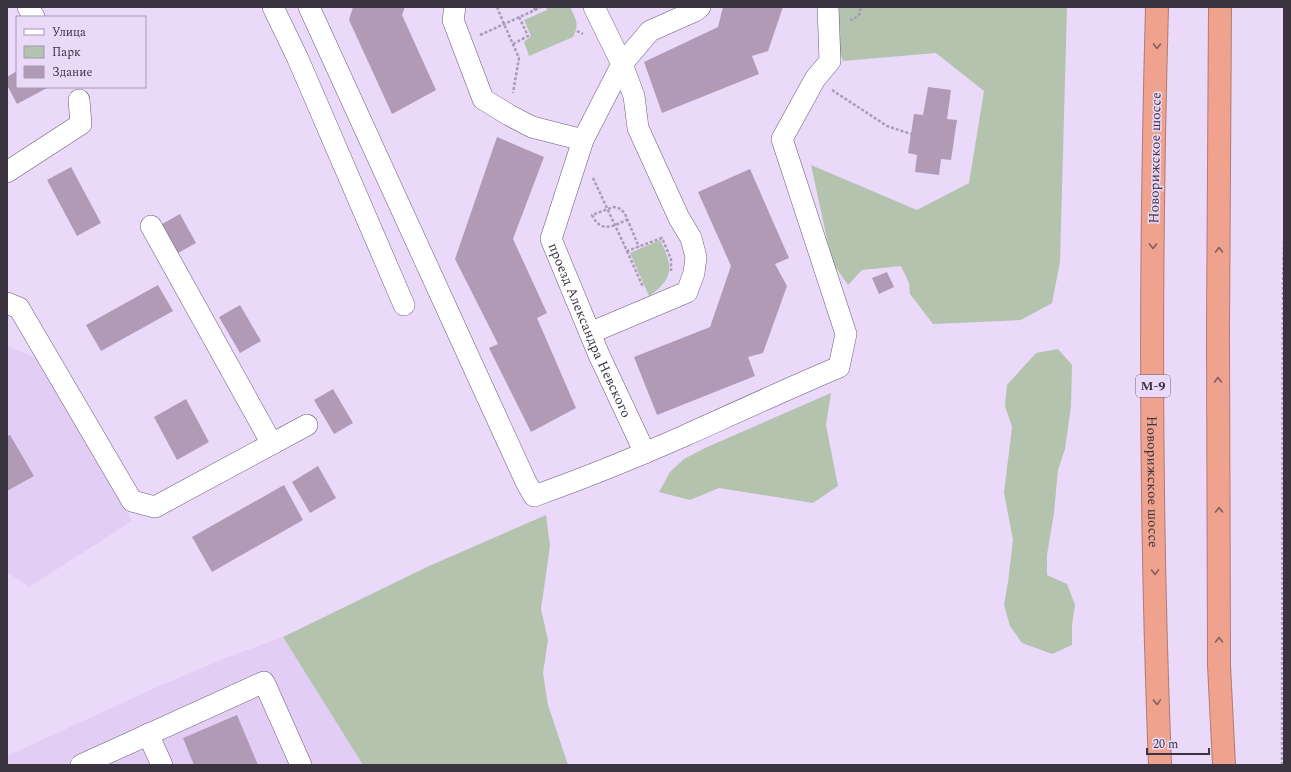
<svg xmlns="http://www.w3.org/2000/svg" width="1291" height="772" font-family="Spectral,serif">
<rect width="100%" height="100%" fill="#ebd9fa"/>
<g fill="#e2cdf5">
<polygon points="7,346 45,362 132,521 29,587 7,572"/>
<polygon points="283,637 363,765 7,765 7,756 157,687 228,657"/>
</g>
<g fill="#b3c3ae">
<path d="M546 7H570C576 20 580 24 573 37L529 56 524 42 531 36 524 20 547 10Z"/>
<polygon points="832,7 1067,7 1060,262 1052,303 1021,320 933,324 910,294 909,283 901,266 862,270 848,285 832,262 811,165 917,210 969,183 984,91 936,53 843,61 829,18"/>
<path d="M660 240C673 266 675 278 649 296L630 253Z"/>
<polygon points="1058,349 1072,365 1071,406 1065,449 1058,470 1054,513 1047,555 1047,575 1067,584 1075,605 1072,625 1072,645 1052,654 1022,643 1010,626 1004,605 1008,582 1013,540 1004,493 1012,427 1005,406 1007,385 1036,353"/>
<polygon points="831,393 826,425 838,486 813,503 719,488 690,500 659,492 670,472 684,459 705,448"/>
<polygon points="546,515 550,546 541,609 548,640 543,673 548,705 568,765 363,765 283,637 429,566"/>
</g>
<g fill="#b19ab6">
<polygon points="353,7 405,7 402,15 436,90 392,114 349,20"/>
<polygon points="723,7 783,7 768,51 752,56 759,74 662,113 644,62 718,27"/>
<polygon points="17,71 17,87 49,87 17,104 7,85 7,77"/>
<polygon points="928,87 951,90 947,119 957,120 951,160 941,159 939,175 915,172 917,155 908,153 914,114 923,115"/>
<polygon points="497,137 544,157 513,239 547,313 537,318 576,408 531,432 489,348 498,344 455,259"/>
<polygon points="71,167 101,223 77,236 47,180"/>
<polygon points="750,169 789,258 775,264 787,286 763,353 748,357 755,376 657,415 634,357 710,327 731,266 698,192"/>
<polygon points="180,214 196,243 178,253 162,224"/>
<polygon points="887,272 894,287 879,294 872,278"/>
<polygon points="158,285 173,311 101,351 86,325"/>
<polygon points="240,305 261,341 240,353 219,317"/>
<polygon points="333,389 353,423 334,434 314,400"/>
<polygon points="186,399 209,442 177,460 154,417"/>
<polygon points="10,435 34,476 7,491 7,436"/>
<polygon points="318,466 336,498 310,513 292,482"/>
<polygon points="284,485 303,520 212,572 192,537"/>
<polygon points="237,715 258,765 194,765 183,738"/>
</g>
<g fill="none" stroke-linecap="round" stroke-linejoin="round">
<defs>
<g id="minor">
<polyline points="28,7 34,17"/>
<polyline points="273,7 298,59 404,305"/>
<path d="M309 7 526 482 534 496C585 478 634 458 684 436 735 413 787 389 839 367L846 334 782 139 815 79 830 61 828 7"/>
<polyline points="455,7 453,20 483,99 509,115 532,127 583,140"/>
<path id="s1" d="M594 7 622 64 583 140 551 239 599 355 645 453"/>
<polyline points="7,172 81,124 79,100"/>
<polyline points="151,226 272,444"/>
<polyline points="7,303 19,308 132,501 155,507 307,425"/>
<polyline points="590,333 687,292 694,273 696,257 691,238 679,218 638,128 634,96 622,64 650,31 695,11 700,7"/>
<polyline points="148,734 162,765"/>
<polyline points="81,765 264,682 301,765"/>
</g>
<g id="highway">
<path id="s2" d="M1157 7C1150 259 1150 513 1160 765"/>
<polyline points="1220,7 1218,331 1219,665 1224,765"/>
</g>
</defs>
<use href="#minor" stroke="#695a77" stroke-width="22"/>
<use href="#highway" stroke="#b07b73" stroke-width="24"/>
<g stroke="#aa9cb5" stroke-width="2.5" stroke-dasharray="3 2" stroke-linecap="butt">
<polyline points="497,7 504,24 519,58 513,93"/>
<polyline points="535,10 541,7"/>
<polyline points="850,19 852,20 859,15 860,10 863,7"/>
<polyline points="577,31 583,34"/>
<polyline points="480,35 535,10 534,7"/>
<polyline points="513,44 528,36 519,17"/>
<polyline points="832,90 887,126 911,134"/>
<polyline points="593,178 627,251 662,238 671,259 671,271"/>
<path d="M628 219C614 226 601 234 592 215L608 209 614 207 621 209 625 214 639 247"/>
<polyline points="627,251 643,287"/>
<polyline points="1282,765 1283,283 1284,240"/>
</g>
<use href="#minor" stroke="#fff" stroke-width="21"/>
<use href="#highway" stroke="#efa28e" stroke-width="22"/>
</g>
<defs><path id="oneway-chevron" d="M-2-3.5L2.5 0L-2 3.5" fill="none" stroke-width="1.6" stroke-linecap="round" stroke-linejoin="round"/></defs>
<g stroke="#825f5f">
<use href="#oneway-chevron" transform="translate(1157 46) rotate(91)"/>
<use href="#oneway-chevron" transform="translate(1153 246) rotate(91)"/>
<use href="#oneway-chevron" transform="translate(1219 250) rotate(-90)"/>
<use href="#oneway-chevron" transform="translate(1218 380) rotate(-90)"/>
<use href="#oneway-chevron" transform="translate(1219 510) rotate(-90)"/>
<use href="#oneway-chevron" transform="translate(1155 572) rotate(89)"/>
<use href="#oneway-chevron" transform="translate(1219 640) rotate(-90)"/>
<use href="#oneway-chevron" transform="translate(1157 702) rotate(88)"/>
</g>
<g text-anchor="middle" dominant-baseline="central" stroke-width="3" stroke-linejoin="round" paint-order="stroke">
<rect fill="#ebd9fa" stroke="#6f6578" stroke-width="1" x="1136" y="375" width="34" height="22" rx="3"/>
<g font-size="13" font-weight="bold" fill="#3a3340">
<text x="1153" y="386">М-9</text>
</g>
<g font-size="14" fill="#3a3340" stroke="#ebd9fa">
<text transform="translate(1155 158) rotate(-89)">Новорижское шоссе</text>
<text stroke="none"><textPath href="#s1" startOffset="352">проезд Александра Невского</textPath></text>
<text stroke="none"><textPath href="#s2" startOffset="475">Новорижское шоссе</textPath></text>
</g>
</g>
<rect width="1291" height="772" fill="none" stroke="#3a3340" stroke-width="16"/>
<rect x="16" y="16" width="130" height="72" fill="#ebd9fa" stroke="#a497b0"/>
<rect x="24" y="29" width="20" height="6" fill="#ffffff" stroke="#a497b0"/>
<text x="52" y="36" font-size="12" fill="#3a3340">Улица</text>
<rect x="24" y="46" width="20" height="12" fill="#b3c3ae" stroke="#a497b0"/>
<text x="52" y="56" font-size="12" fill="#3a3340">Парк</text>
<rect x="24" y="66" width="20" height="12" fill="#b19ab6" stroke="#a497b0"/>
<text x="52" y="76" font-size="12" fill="#3a3340">Здание</text>
<path d="M1147 748v6h62v-6" fill="none" stroke="#3a3340" stroke-width="2"/>
<text x="1153" y="748" font-size="12" fill="#3a3340" stroke="#ebd9fa" stroke-width="3" paint-order="stroke">20 m</text>
</svg>
